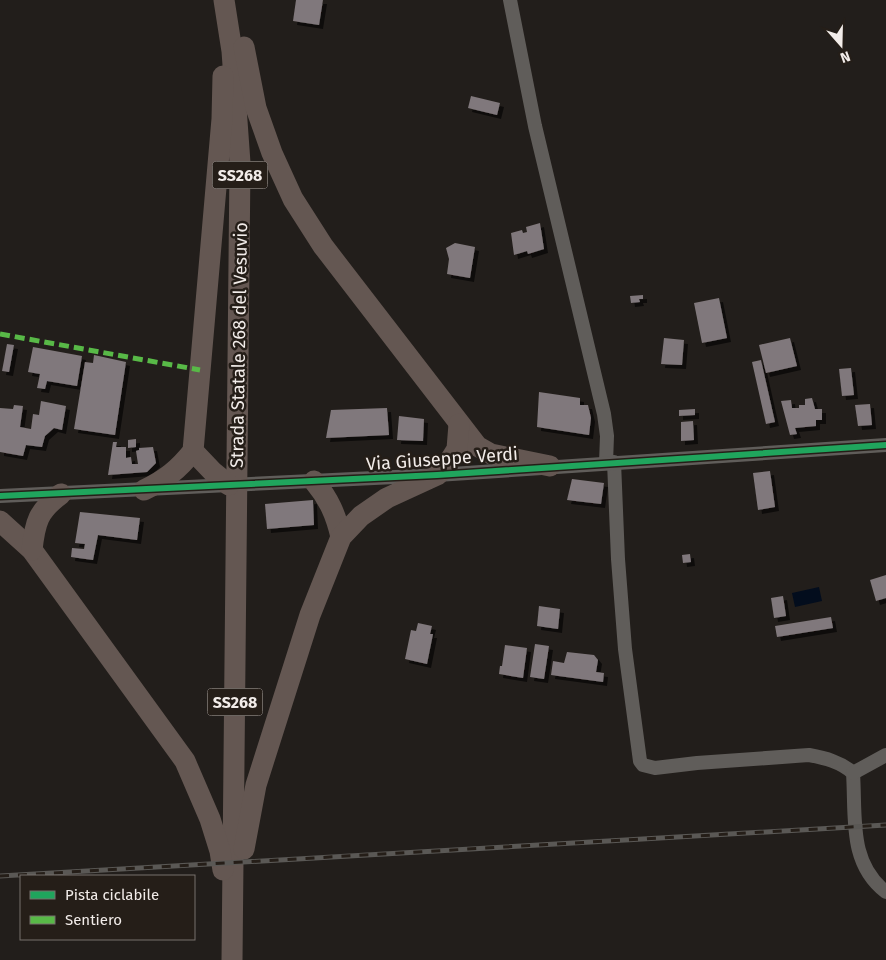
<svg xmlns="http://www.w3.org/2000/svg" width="886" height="960" font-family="'Fira Sans',sans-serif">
<defs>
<filter id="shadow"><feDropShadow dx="4" dy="4" stdDeviation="0" flood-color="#0009"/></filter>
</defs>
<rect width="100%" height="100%" fill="#221e1b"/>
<polygon fill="#030d1d" points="819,587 822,601 795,607 792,593"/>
<g fill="#80787b" filter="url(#shadow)">
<polygon points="296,0 323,0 319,25 293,21"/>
<polygon points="471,96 500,103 497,115 468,108"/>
<polygon points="540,223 544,249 528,254 527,251 514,255 511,233 522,230 523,233 527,232 526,227"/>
<polygon points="455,243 475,247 470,278 447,274 449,259 446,248"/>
<polygon points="643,295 643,299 639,299 640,302 631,303 630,296"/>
<polygon points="719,298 727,338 702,343 694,303"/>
<polygon points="664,338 684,340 682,365 661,364"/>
<polygon points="790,338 797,366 766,373 759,345"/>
<polygon points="7,344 14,345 9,372 2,371"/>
<polygon points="33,347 82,356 77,386 47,381 45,389 37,388 40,374 28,372"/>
<polygon points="94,355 126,362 115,435 74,429 85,362 93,363"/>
<polygon points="761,360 775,422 766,424 752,362"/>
<polygon points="851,368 854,395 842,396 839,369"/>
<polygon points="539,392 580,398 580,405 588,405 591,418 589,435 537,427"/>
<polygon points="812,398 815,409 822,409 822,420 816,420 816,426 795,428 797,434 790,435 781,401 791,400 792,408 799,408 799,405 805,405 805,399"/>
<polygon points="41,401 66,406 62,430 54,428 45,436 42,447 26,445 23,456 0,452 0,408 13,409 14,405 23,406 20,427 31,429 33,414 39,415"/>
<polygon points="870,404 872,425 858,426 855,405"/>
<polygon points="387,408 389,435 326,438 331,410"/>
<polygon points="695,409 695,415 679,416 679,410"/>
<polygon points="399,416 424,419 423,441 397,440"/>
<polygon points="693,421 694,440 681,441 681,422"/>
<polygon points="136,439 136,447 128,448 128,440"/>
<polygon points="113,442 117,442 116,447 126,447 126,458 131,457 132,464 138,464 136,451 139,450 139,448 153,447 156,463 147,472 108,475"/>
<polygon points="770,471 775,507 758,510 753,473"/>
<polygon points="572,479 604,483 601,504 567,500"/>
<polygon points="313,500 314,525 267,529 265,504"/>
<polygon points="80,512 140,518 137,540 98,535 93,560 71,557 72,548 84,549 85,544 75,543"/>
<polygon points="690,554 691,562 683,563 682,555"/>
<polygon points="886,575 886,598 876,601 870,580"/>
<polygon points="783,596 786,616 774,618 771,598"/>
<polygon points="539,606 560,609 558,629 537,626"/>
<polygon points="831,617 833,628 777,637 775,626"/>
<polygon points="418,623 432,626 430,634 433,634 427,664 405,659 411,630 416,631"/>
<polygon points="535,644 549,646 544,679 530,677"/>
<polygon points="505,645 527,648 523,678 499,674 500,666 502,666"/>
<polygon points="567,652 594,655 598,660 596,672 604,673 603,682 551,675 553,661 564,663"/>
</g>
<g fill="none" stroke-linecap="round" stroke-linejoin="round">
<g stroke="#605d5a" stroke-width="14">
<polyline points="510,0 535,126 604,414 607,436 606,463"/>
<path d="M614 462 618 559 625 649 640 761 643 765 655 768 697 763 809 755C825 758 841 762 853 773 856 816 848 863 886 892"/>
<polyline points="0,496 437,475 886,445"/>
<polyline points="853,773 886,755"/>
</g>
<g stroke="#645752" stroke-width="21">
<polyline points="224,0 232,51 240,163 232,960"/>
<polyline points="244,47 256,108 272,153 293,199 323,246 477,446 491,454 550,466"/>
<polyline points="193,451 213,472 229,485"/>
<path d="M314 481C329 499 336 515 341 537"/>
<path d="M144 490C165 480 179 469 193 451L222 119 223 76"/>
<polyline points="0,521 32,550 185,761 210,819 220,851 223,870"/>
<path d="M32 550C35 522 38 511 61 494"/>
<polyline points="244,849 256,785 310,615 341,537 361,516 387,498 437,475 445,468 457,449 459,424"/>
</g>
<defs>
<polyline id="rail" points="0,876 886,825"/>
</defs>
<use href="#rail" stroke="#5a5855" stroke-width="5"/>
<use href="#rail" stroke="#251e18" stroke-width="3" stroke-dasharray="9" stroke-linecap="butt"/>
<polyline stroke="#58b947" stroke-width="5" stroke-dasharray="10 5" stroke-linecap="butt" points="0,334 200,370"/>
<defs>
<polyline id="cycleway" points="0,496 437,475 886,445"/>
</defs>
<use href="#cycleway" stroke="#251e18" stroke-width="9"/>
<use href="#cycleway" stroke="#20a55d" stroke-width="6"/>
</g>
<g text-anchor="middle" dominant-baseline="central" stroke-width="5" stroke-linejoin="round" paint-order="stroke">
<g fill="#251e18" stroke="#b4aeaa" stroke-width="1">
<rect x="212.5" y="161.5" width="55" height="27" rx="4"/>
<rect x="207.5" y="688.5" width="55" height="27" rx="4"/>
</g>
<g font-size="16" font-weight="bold" fill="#f2ece9">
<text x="240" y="175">SS268</text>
<text x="235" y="702">SS268</text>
</g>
<g font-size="18" fill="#f2ece9" stroke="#251e18">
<text transform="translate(239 345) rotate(-89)">Strada Statale 268 del Vesuvio</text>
<text transform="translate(442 459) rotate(-4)">Via Giuseppe Verdi</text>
</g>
</g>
<rect x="20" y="875" width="175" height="65" fill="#251e18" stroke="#77706c"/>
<rect x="30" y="891" width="25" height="8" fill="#20a55d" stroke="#77706c"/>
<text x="65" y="900" font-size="15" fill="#f2ece9">Pista ciclabile</text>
<rect x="30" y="916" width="25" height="8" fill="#58b947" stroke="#77706c"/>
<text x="65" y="925" font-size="15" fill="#f2ece9">Sentiero</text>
<g transform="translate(841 45) rotate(160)" stroke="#251e18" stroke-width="4" paint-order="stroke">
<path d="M0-4L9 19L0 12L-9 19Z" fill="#f2ece9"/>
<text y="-8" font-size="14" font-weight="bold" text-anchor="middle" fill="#f2ece9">N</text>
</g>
</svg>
